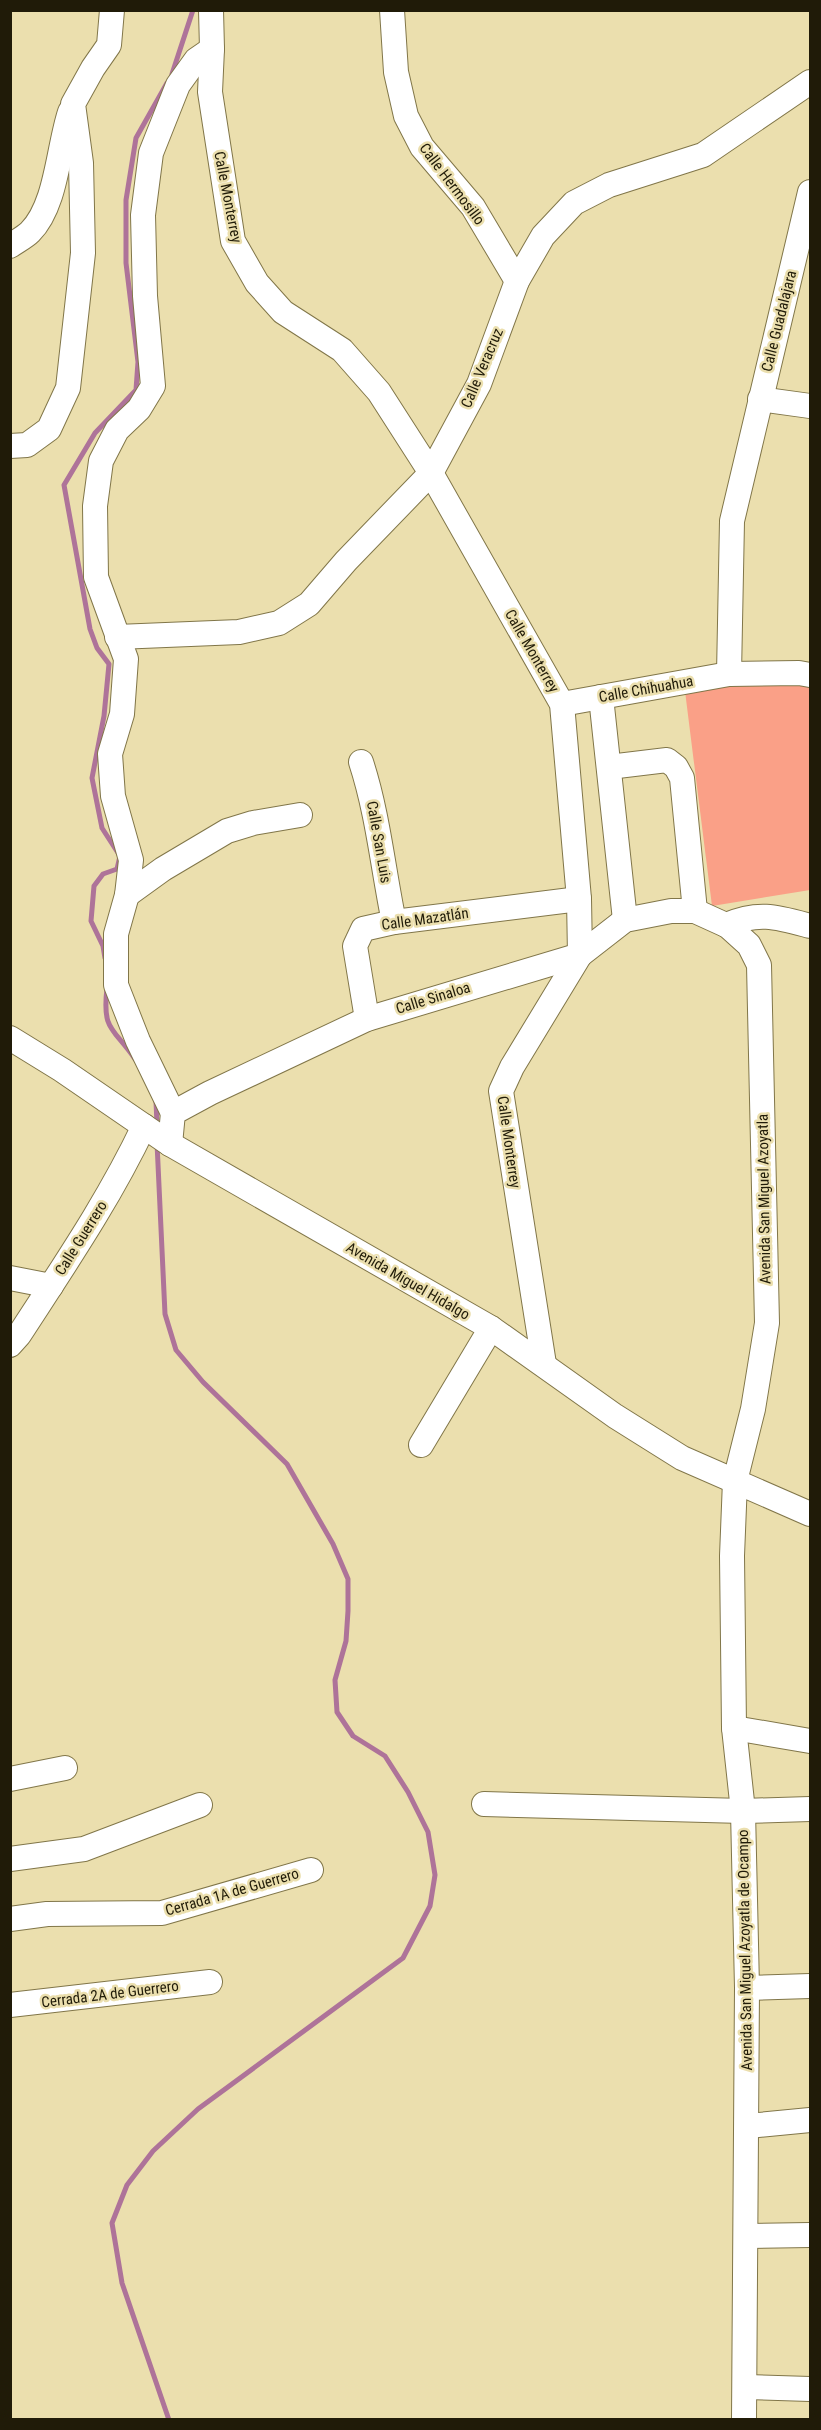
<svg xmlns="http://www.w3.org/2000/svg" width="821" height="2430" font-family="'Roboto Condensed',sans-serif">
<rect width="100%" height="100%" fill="#ebdfae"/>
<polygon fill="#faa087" points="810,682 810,890 712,906 684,683"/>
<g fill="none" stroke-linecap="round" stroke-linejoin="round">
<g stroke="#ae7399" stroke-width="5">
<polyline points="172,74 193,10"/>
<polyline points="105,958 103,946 91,921 94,886 103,874 117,869 120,856 102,828 92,778 104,716 109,664 97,648 90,629 64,485 95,433 136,390 138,362 126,263 126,200 136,138 167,83"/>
<path d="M107 988C102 1031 113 1027 135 1059"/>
<polyline points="156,1101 157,1125"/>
<polyline points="157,1143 165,1314 176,1350 203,1382 287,1464 333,1544 348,1579 348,1611 346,1641 335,1680 337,1712 353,1736 385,1756 408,1792 428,1832 435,1875 430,1906 403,1958 198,2109 153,2151 127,2185 112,2223 122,2283 169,2420"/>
</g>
<defs>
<g id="minor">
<polyline points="211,10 212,49 210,92 233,241 257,283 283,312 342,350 379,392 431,473 562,704 579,899 580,955 512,1067 501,1091 544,1364"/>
<polyline points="392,10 396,72 406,116 422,147 473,207 517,281"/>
<path d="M10 246C17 241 25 237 30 232 57 205 58 148 70 112"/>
<polyline points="760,399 810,406"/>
<polyline points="10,446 27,445 49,429 68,388 83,253 81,163 73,104 93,68 109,45 112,10"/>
<polyline points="117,637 239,632 279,623 309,604 346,561 431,473 479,384 517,281 543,236 574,203 609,185 703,155 810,82"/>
<polyline points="729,674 732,521 810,192"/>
<polyline points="601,697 625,920"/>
<polyline points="562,704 729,674 799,673 810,675"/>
<path d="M361 762C378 814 383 869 394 922"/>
<polyline points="609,767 667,760 676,767 682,778 695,911"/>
<polyline points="127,895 163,869 227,831 253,823 300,815"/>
<path d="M726 925C759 911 777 917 810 926"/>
<polyline points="367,1019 355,946 363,929 394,922 579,899"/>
<polyline points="10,1038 62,1070 170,1144 491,1328 615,1416 682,1458 810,1514"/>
<polyline points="173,1113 138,1041 116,985 116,934 127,895 131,860 113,796 110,754 122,714 126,659 96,577 95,506 101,461 117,430 139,409 153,386 145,296 143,215 151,153 178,85 196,60 212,49"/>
<polyline points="170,1144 173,1113 210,1093 367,1019 580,955 625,920 671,911 695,911 728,926 749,945 759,965 767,1323 753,1409 735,1481 732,1556 734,1728 743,1811 747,1988 744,2420"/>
<polyline points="10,1278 51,1286"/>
<path d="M10 1345 19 1335C63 1267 109 1200 144 1126"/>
<polyline points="421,1445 491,1328"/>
<polyline points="734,1728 810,1741"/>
<polyline points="10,1779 65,1768"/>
<polyline points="484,1804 743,1811 810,1809"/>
<polyline points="10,1859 84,1849 200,1805"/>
<polyline points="10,1919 47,1914 162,1913 311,1870"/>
<polyline points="747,1988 810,1986"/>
<polyline points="10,2005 210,1982"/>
<polyline points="748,2126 810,2120"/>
<polyline points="747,2236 810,2235"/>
<polyline points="746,2387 810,2389"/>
</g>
</defs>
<use href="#minor" stroke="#817649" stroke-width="26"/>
<use href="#minor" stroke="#fff" stroke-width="24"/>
</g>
<g text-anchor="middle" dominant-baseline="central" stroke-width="5" stroke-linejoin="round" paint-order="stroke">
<g font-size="15" fill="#201b08" stroke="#ebdfae">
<text transform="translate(452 184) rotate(53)">Calle Hermosillo</text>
<text transform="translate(228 197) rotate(79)">Calle Monterrey</text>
<text transform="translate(779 321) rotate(-76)">Calle Guadalajara</text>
<text transform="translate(482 368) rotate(-67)">Calle Veracruz</text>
<text transform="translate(532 651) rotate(60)">Calle Monterrey</text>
<text transform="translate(646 689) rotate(-10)">Calle Chihuahua</text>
<text transform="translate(379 842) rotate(80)">Calle San Luis</text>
<text transform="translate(425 919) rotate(-8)">Calle Mazatlán</text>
<text transform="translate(433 998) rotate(-17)">Calle Sinaloa</text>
<text transform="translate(509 1142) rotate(82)">Calle Monterrey</text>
<text transform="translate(764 1199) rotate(-91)">Avenida San Miguel Azoyatla</text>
<text transform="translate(81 1238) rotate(-58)">Calle Guerrero</text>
<text transform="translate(408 1281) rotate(30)">Avenida Miguel Hidalgo</text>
<text transform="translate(232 1892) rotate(-16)">Cerrada 1A de Guerrero</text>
<text transform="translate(745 1950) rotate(-91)">Avenida San Miguel Azoyatla de Ocampo</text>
<text transform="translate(110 1994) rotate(-7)">Cerrada 2A de Guerrero</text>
</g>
</g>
<rect width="821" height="2430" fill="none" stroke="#201b08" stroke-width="24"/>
</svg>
